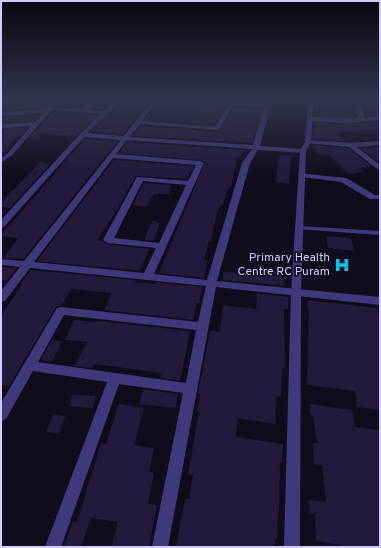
<svg xmlns="http://www.w3.org/2000/svg" width="381" height="548" font-family="Overpass,sans-serif">
<rect width="100%" height="100%" fill="#100c1c"/>
<g fill="#22193c">
<polygon points="36,100 53,100 45,108 1,110 1,107"/>
<polygon points="62,100 88,100 79,107 58,106"/>
<polygon points="95,100 112,100 103,109 92,109 94,106"/>
<polygon points="121,100 150,100 123,134 91,132 112,112"/>
<polygon points="159,100 197,100 200,104 225,106 214,125 145,120"/>
<polygon points="316,100 355,101 356,116 315,116"/>
<polygon points="368,103 380,103 380,115 365,116 363,104"/>
<polygon points="234,107 262,108 252,143 133,136 141,126 219,132"/>
<polygon points="53,112 98,115 76,136 42,134 37,139 29,138"/>
<polygon points="39,115 34,121 1,122 1,117"/>
<polygon points="380,122 380,129 337,132 344,141 313,139 315,123 348,124"/>
<polygon points="28,128 19,138 16,138 1,156 1,136 4,130 1,130 1,129"/>
<polygon points="85,139 118,141 23,259 4,258 18,238 1,236 1,235"/>
<polygon points="128,142 244,150 241,158 237,157 231,187 229,187 222,206 220,206 218,212 217,212 211,241 209,241 204,260 207,260 204,278 159,273 205,162 200,160 119,153"/>
<polygon points="311,145 348,148 371,166 359,168 364,172 348,174 328,154 319,154"/>
<polygon points="380,147 380,163 361,148"/>
<polygon points="279,155 291,156 289,184 276,182"/>
<polygon points="114,160 194,166 187,179 136,176 112,218 97,240 102,241 108,244 149,249 140,271 37,261"/>
<polygon points="40,162 51,163 10,208 1,207 1,203"/>
<polygon points="144,183 171,185 169,194 154,194 146,207 133,205"/>
<polygon points="153,220 160,224 153,241 144,240"/>
<polygon points="326,236 351,238 354,251 328,248"/>
<polygon points="1,267 17,268 6,282 1,281"/>
<polygon points="243,268 285,272 284,286 223,280 223,272 243,273"/>
<polygon points="31,270 136,280 135,282 156,284 156,282 202,287 199,303 196,303 193,320 104,310 112,293 71,289 61,306 56,307 9,386 1,385 1,316 22,284 20,284"/>
<polygon points="257,293 288,297 288,309 284,309 285,368 282,368 281,397 276,396 275,424 238,418 236,437 283,444 282,463 280,462 279,512 278,512 277,539 275,539 274,547 176,547 185,499 189,499 193,475 188,474 199,412 197,411 200,394 198,393 210,331 220,332 223,305 256,309"/>
<polygon points="307,300 377,308 380,320 380,410 357,407 355,391 307,385 309,314"/>
<polygon points="74,320 95,322 100,321 190,331 180,381 160,378 161,373 95,364 92,368 74,366 87,342 65,340"/>
<polygon points="52,340 62,341 52,362 41,360"/>
<polygon points="143,389 178,394 175,408 140,404"/>
<polygon points="73,394 96,396 93,408 69,406"/>
<polygon points="119,404 144,408 134,445 154,448 149,472 154,473 148,504 157,505 149,547 111,547 118,522 91,518 81,547 64,547 73,521 77,522 101,443 106,444"/>
<polygon points="310,404 352,410 355,427 380,430 380,547 353,547 316,541 315,514 310,514 309,500 326,502 322,465 314,464 313,443 317,443 313,416 310,415"/>
<polygon points="53,414 65,416 59,434 46,432"/>
</g>
<g fill="none" stroke-linecap="round" stroke-linejoin="round">
<polygon fill="#3f387a" fill-rule="evenodd" points="299,226 380,231 380,235 297,229 296,228 297,227"/>
<g fill="#3f387a" fill-rule="evenodd">
<polygon points="17,100 35,100 1,106 1,102"/>
<path d="M55 100H61L55 107C67 108 84 113 90 100H94L93 106 88 110 104 111 114 100H120L111 111 87 133 124 136 152 100H158L142 121 215 127 228 105 200 103 198 100 229 102 236 100 235 102 265 104 266 100H272L260 146 303 149 306 151 303 153 258 150 250 163 217 281 380 297V305L216 287 168 547H152L183 393 119 384 61 547H45L107 382 33 371 6 419 1 421V403L57 308 61 307 198 322 206 286 30 268 5 301 1 302V291L20 267 1 265V259L24 261 121 140 84 137 4 227 1 228V220L80 134 101 114 52 110 12 155 1 163V158L8 153 31 126 1 128V124L35 122 43 113 1 116V112L46 109ZM233 105 264 107 253 145 130 137 140 124 219 130ZM127 140 252 149 242 163 207 280 154 274 204 163 200 161 116 154ZM113 158 196 165 188 181 137 177 103 240 108 243 156 248 144 273 34 262ZM143 181 186 185 159 243 114 238ZM64 315 196 330 186 383 38 362Z"/>
<polygon points="375,100 361,103 364,118 380,116 380,120 348,123 311,121 308,119 311,117 358,118 356,101"/>
<polygon points="308,140 351,143 380,141 380,145 357,147 380,165 380,171 349,147 306,143 306,141"/>
<polygon points="299,173 346,178 375,195 380,195 380,199 370,199 341,182 302,177 298,175"/>
</g>
<polygon fill="#3f387a" fill-rule="evenodd" points="308,100 314,100 311,142 306,151 301,292 300,547 284,547 291,292 300,151 305,142"/>
</g>
<linearGradient id="sky" x2="0" y2="1"><stop stop-color="#09070f"/><stop offset="0.56" stop-color="#31344b"/><stop offset="1" stop-color="#31344b" stop-opacity="0"/></linearGradient>
<rect width="381" height="177" fill="url(#sky)"/>
<defs>
<symbol id="hospital-bare" viewBox="-9 -9 18 18"><path d="M-5-5h3v3.5h4V-5h3V5h-3V1.5h-4V5h-3Z" fill="#07c4eb" stroke="#100c1c" stroke-width="2.5" paint-order="stroke"/></symbol>
</defs>
<g fill-rule="evenodd">
<use href="#hospital-bare" x="331" y="254" width="22" height="22"/>
</g>
<g text-anchor="middle" dominant-baseline="central" stroke-width="3.5" stroke-linejoin="round" paint-order="stroke">
<g font-size="12" fill="#d2c9fd" stroke="#100c1c" text-anchor="end">
<text x="330" y="258">Primary Health<tspan x="330" dy="14">Centre RC Puram</tspan></text>
</g>
</g>
<rect width="381" height="548" fill="none" stroke="#d2c9fd" stroke-width="4"/>
</svg>
